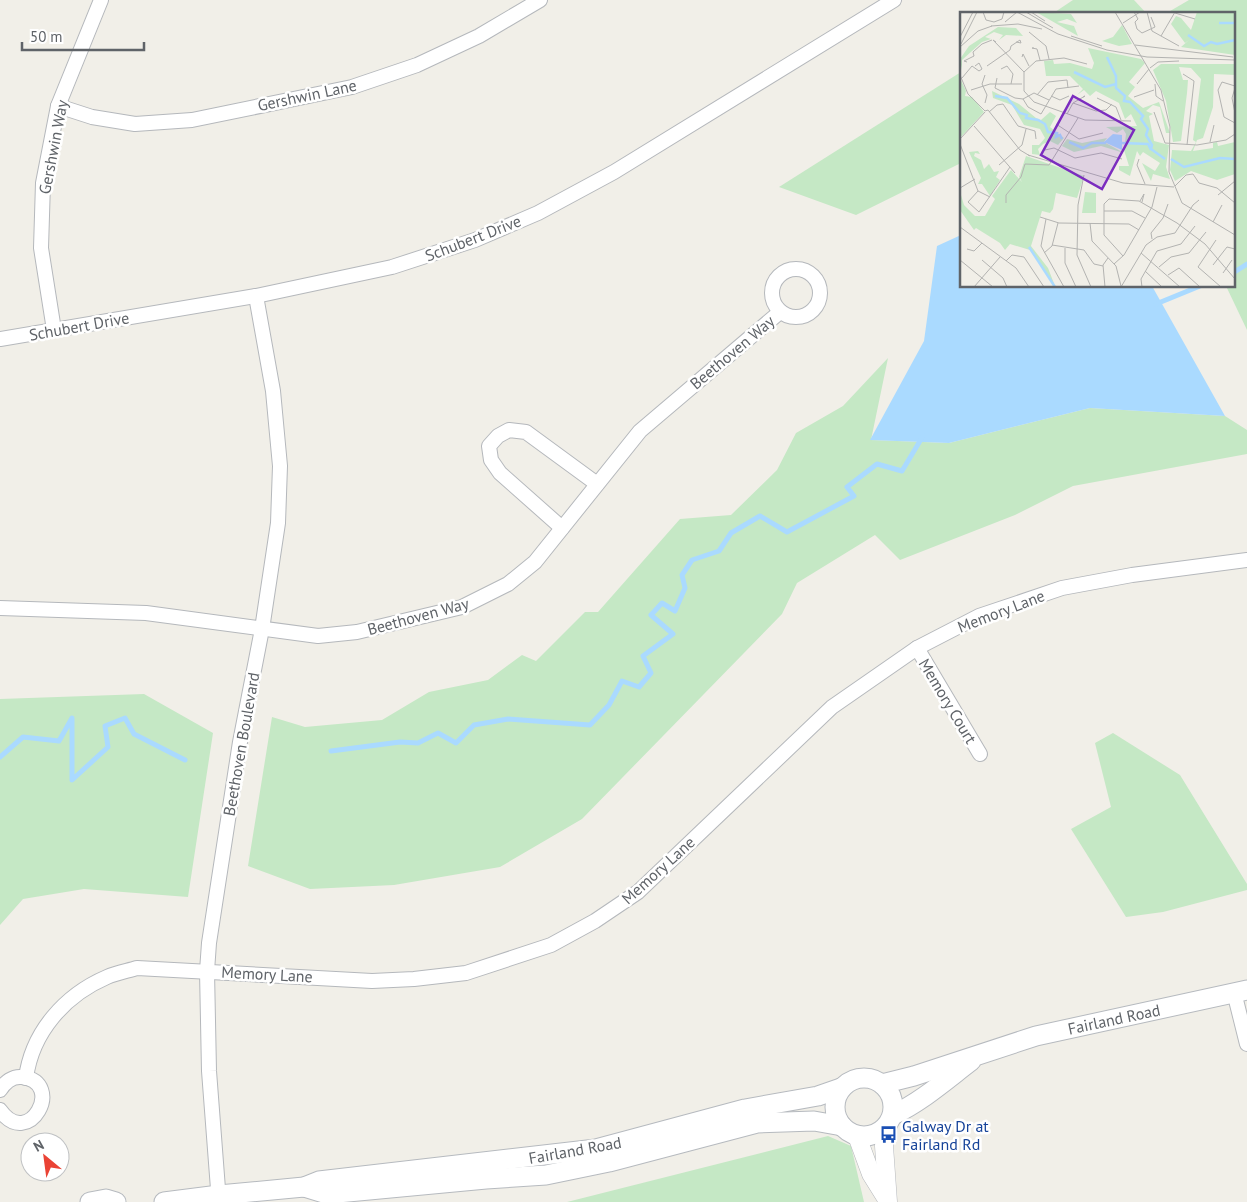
<svg xmlns="http://www.w3.org/2000/svg" width="1247" height="1202" font-family="'PT Sans',sans-serif">
<rect width="100%" height="100%" fill="#f1efe8"/>
<g fill="#c5e8c5">
<polygon points="1073,0 1134,0 1147,14 1052,14"/>
<polygon points="1189,0 1247,0 1247,330 1226,286 1233,286 1233,14 1165,14"/>
<polygon points="961,72 961,163 856,215 779,187"/>
<polygon points="888,358 871,440 949,443 1090,408 1225,416 1247,430 1247,454 1073,486 1015,515 900,560 875,535 797,583 782,614 582,819 500,867 394,885 310,889 248,866 272,717 305,727 382,720 429,692 488,680 522,655 536,661 585,612 598,612 680,519 731,515 777,470 796,433 843,406"/>
<polygon points="144,694 213,733 188,897 84,889 23,899 0,925 0,699"/>
<polygon points="1113,733 1180,775 1247,884 1247,890 1163,912 1126,917 1071,829 1111,807 1095,743"/>
<polygon points="828,1136 851,1146 864,1202 567,1202"/>
</g>
<polygon fill="#aadaff" points="961,235 961,286 1152,286 1225,416 1090,408 949,443 870,440 924,341 937,246"/>
<g fill="none" stroke-linecap="round" stroke-linejoin="round">
<g stroke="#aadaff" stroke-width="5">
<polyline points="1233,273 1247,264"/>
<polyline points="1156,304 1200,286"/>
<polyline points="331,751 400,742 418,743 438,733 456,743 474,725 508,719 590,725 609,705 622,681 639,687 651,673 643,656 673,634 651,615 662,603 675,611 685,588 682,575 692,560 719,551 731,533 760,516 787,532 854,496 847,487 877,464 902,471 923,436"/>
<polyline points="0,757 23,737 59,741 72,718 72,780 108,747 105,726 125,718 134,734 185,760"/>
</g>
<defs>
<g id="minor">
<polyline points="58,106 92,117 135,124 192,120 352,87 417,65 479,36 540,0"/>
<circle cx="796" cy="293" r="24"/>
<polyline points="54,330 41,248 43,183 58,106 101,0"/>
<polyline points="0,339 256,296 392,267 475,240 538,213 614,172 894,0"/>
<polyline points="562,528 500,473 491,460 489,446 498,436 509,430 526,432 597,484"/>
<polyline points="0,608 146,613 318,636 357,632 462,607 508,584 535,562 640,431 780,312"/>
<polyline points="917,648 980,754"/>
<polyline points="1234,992 1247,1044"/>
<path d="M26 1078C32 1032 65 995 107 977 116 973 127 971 137 968L372 981 414 979 466 973 551 945 595 921 638 892 832 707 917 648 979 616 1062 588 1132 575 1247 560"/>
<path d="M0 1090C5 1082 13 1076 22 1077 66 1082 29 1151 0 1110"/>
<polyline points="219,1202 209,1071 207,971 209,943 240,742 262,629 278,523 280,466 273,391 256,296"/>
</g>
<g id="tertiary">
<polyline points="886,1127 884,1146 888,1202"/>
<polyline points="857,1136 871,1174 886,1198"/>
</g>
<g id="secondary">
<circle cx="864" cy="1107" r="29"/>
<polyline points="882,1084 914,1076 1036,1036 1247,990"/>
<path d="M893 1115C921 1102 946 1080 971 1061"/>
<polyline points="304,1187 327,1194 486,1179 546,1175 609,1162 757,1123 814,1121 842,1126"/>
<polyline points="90,1202 106,1199 116,1202"/>
<polyline points="164,1202 219,1195 304,1187 319,1181 596,1149 745,1109 818,1096 841,1088"/>
</g>
</defs>
<use href="#minor" stroke="#b5b8bc" stroke-width="16"/>
<use href="#tertiary" stroke="#b5b8bc" stroke-width="19"/>
<use href="#secondary" stroke="#b6babf" stroke-width="21"/>
<use href="#minor" stroke="#fff" stroke-width="14"/>
<use href="#tertiary" stroke="#fff" stroke-width="18"/>
<use href="#secondary" stroke="#fff" stroke-width="19"/>
</g>
<defs>
<symbol id="bus-bare" viewBox="-9 -9 18 18"><path d="M-5-6H5V4H4V6H2V4H-2V6H-4V4H-5ZM-3.5-4V0h7V-4ZM-3.5 1.2v1.5H-2V1.2ZM2 1.2v1.5H3.5V1.2Z" fill="#1a4fb4" stroke="#fff" stroke-width="2.5" paint-order="stroke"/></symbol>
</defs>
<g fill-rule="evenodd">
<use href="#bus-bare" x="876" y="1122" width="25" height="25"/>
</g>
<g text-anchor="middle" dominant-baseline="central" stroke-width="5" stroke-linejoin="round" paint-order="stroke">
<g font-size="16" fill="#5f6368" stroke="#fff">
<text transform="translate(307 95) rotate(-12)">Gershwin Lane</text>
<text transform="translate(53 147) rotate(-79)">Gershwin Way</text>
<text transform="translate(473 238) rotate(-21)">Schubert Drive</text>
<text transform="translate(79 326) rotate(-10)">Schubert Drive</text>
<text transform="translate(732 352) rotate(-40)">Beethoven Way</text>
<text transform="translate(1001 611) rotate(-21)">Memory Lane</text>
<text transform="translate(418 616) rotate(-15)">Beethoven Way</text>
<text transform="translate(948 701) rotate(59)">Memory Court</text>
<text transform="translate(241 744) rotate(-80)">Beethoven Boulevard</text>
<text transform="translate(658 870) rotate(-42)">Memory Lane</text>
<text transform="translate(267 974) rotate(3)">Memory Lane</text>
<text transform="translate(1114 1019) rotate(-12)">Fairland Road</text>
<text transform="translate(575 1150) rotate(-10)">Fairland Road</text>
</g>
<g font-size="16" fill="#164399" stroke="#fff" text-anchor="start">
<text x="902" y="1126">Galway Dr at<tspan x="902" dy="18">Fairland Rd</tspan></text>
</g>
</g>
<g transform="translate(960 12)">
<rect width="275" height="275" fill="#f1efe8"/>
<path d="M76 0 111 2 117 11 107 7 97 10 114 14 118 24ZM237 0H275V43L221 35 229 28 225 31 211 12 216 4 221 6 231 18ZM162 13 172 32 159 34 142 29 153 25ZM38 15 56 16 63 24 46 23 39 28 43 23 34 20 25 25 31 27 22 30 2 48V58L0 47 9 34ZM128 36 181 47 185 51 169 70 175 75 168 84 183 96 199 90 210 121H206L200 95 193 93 186 99 193 102 189 104 194 129 209 133 206 155 210 167 193 162 191 169 182 151 195 159 200 151 183 140 180 144 177 139 170 164 159 158V154H169L164 138 166 122 163 117 157 121 146 115 177 114 171 102 165 107 159 91 136 79 130 84 124 78 117 83 123 77 110 64H86L84 49 93 48 94 52 110 51 132 57 134 51ZM201 52H275V63L254 62 253 95 243 126 237 128 233 139 253 136V131L257 130 258 134 275 130V162L257 168 231 159 215 169 210 158 212 138 231 139 236 130 233 128 241 67 231 56 219 55 223 68H228L227 81 221 129 213 130 206 89 193 58ZM0 66 6 79 5 84 12 85 24 100 0 126ZM32 79 59 92 76 106 81 108 90 100 96 104 90 115 104 126 98 133 90 129 83 132 78 137 80 143 72 142V133H79L85 126 80 117 64 113 52 93 33 86ZM147 126 144 130 164 141 141 134 114 140 102 134 107 127 122 131ZM18 139 20 142 15 141 14 144 21 148 24 157 29 152 34 160 39 159 36 165 40 168 30 184 22 172H18L21 166 9 140ZM66 144 124 164 117 186 96 181 93 197 90 201 82 199 71 234 88 256 95 274 70 238 50 232 45 238 40 231 16 216 14 218 0 198 1 183 4 193 15 204H25L35 187 32 184 51 158 62 170 59 165ZM125 180 136 181V201H122Z" fill="#c5e8c5"/>
<path d="M153 122 162 123V138L144 130Z" fill="#aadaff"/>
<path fill="none" stroke="#aadaff" stroke-width="2.5" d="M259 11H275M228 23 244 34 251 30 257 32 275 28M147 45 156 64V76L165 84 164 89 170 90 183 104 181 107 188 117 186 123 192 133 191 137 205 147M114 60 145 75 156 72M35 84 47 86 60 101 67 103 66 106 78 108 85 112 88 120 97 121 96 125 100 123 102 127M109 130 123 136 132 131H146M162 131 188 132 191 138M211 147 224 155 260 146 275 147M69 235 95 275"/>
<path fill="none" stroke="#b3b3b1" stroke-width="1" d="M23 0 26 8 34 10 42 7 44 0M57 0 98 22 147 38 187 45 275 48M66 0 93 16M71 0 85 9M155 0 201 78 210 115 209 160 222 191 275 223M174 0 178 7 175 10 177 17 182 21 195 15 191 5M187 0 192 19 219 34M215 1 235 7M45 10 57 0M163 11 180 0M31 14 58 12 82 17M69 20 86 34 89 47M111 24 142 34M201 24 215 0M0 25 13 0M36 30 33 28 64 60M1 32 17 0M175 33 273 45M0 35 18 19 32 14M74 36H72L77 37 80 48M62 45 63 42 69 54M7 50 4 49 14 44 13 40 22 32 32 28M127 52 104 46 76 49 64 60V79L74 90 125 108 171 109M27 54 50 38 51 34 60 28 61 31 56 30M190 56 198 50 219 49M41 57 47 54 53 62 51 72M223 62 234 69 227 133M0 63 8 82 25 99 28 98 60 138 70 144M2 66 12 54 19 59 22 57 19 51 15 54M37 66 35 76 55 86 63 87 74 81 89 88M177 72 189 57M195 72 196 84 203 89M275 74 262 70 258 78 264 105 275 111M275 76 272 86 275 101M11 78 30 72H62M77 83 88 70 107 68 108 76M91 84 100 88 109 84M174 85 194 78M137 86 156 95 161 108M63 87 68 95 81 102 96 77 119 74M25 91 27 83 22 72 25 63M113 91 136 99 146 98 152 92M29 100 37 93 43 92 58 114 75 119 76 127M194 100 205 131 237 133 266 128 275 122M107 102 113 91 125 84 123 85M96 112 119 127 143 121M14 114 55 161M0 127 25 100M250 130 254 113M0 132 18 179 30 185M85 138 94 136 115 146 141 141 162 147M68 143 163 171 214 175M179 147 177 153 185 172M39 153 62 133 66 117M233 162 239 171 257 176 275 191M124 163 118 193 117 243 131 275M215 174 226 163 233 162M0 176 15 167M18 179 8 190 19 200 50 155M258 183 275 169M180 189 184 182 182 190M46 191V183L61 165 65 152 89 153 118 106M144 199H172L185 206M80 205 99 211 169 212 179 218M86 207 81 234 104 275M253 210 262 193M130 211 132 229 156 254 161 274M0 215 56 256 69 275M192 227 191 221 203 206 208 192M256 228 238 255 261 275M92 233 124 238 134 252 143 254M105 236V251L116 275M7 237 14 239 22 231M84 241 92 234 98 211M181 241 220 275M163 244 144 223V192L149 187 179 189 217 211 245 232 275 267M0 248 33 275M22 248 43 266 47 275M46 249 52 243 64 245 84 275M154 252 164 243 192 195 197 175M253 253 267 235 275 237M199 255 211 245 229 241 246 220M185 259 202 275M263 261 272 248M208 263 219 256 240 275M14 275 40 245M145 275 143 253 148 246M161 275 186 233 197 225 215 221 233 193 239 188M182 275 181 267 197 239 221 232 235 214"/>
<path fill="#7b2cbf" fill-opacity="0.15" stroke="#7b2cbf" stroke-width="2.5" d="M113 84 174 118 142 177 81 143Z"/>
<rect width="275" height="275" fill="none" stroke="#5f6368" stroke-width="2.5"/>
</g>
<g transform="translate(45 1157) rotate(331)"><circle r="24" fill="#ffffff" stroke="#bfc1c3"/>
<path d="M0-4L9 19L0 12L-9 19Z" fill="#ea4335"/>
<text y="-8" font-size="14" font-weight="bold" text-anchor="middle" fill="#5f6368">N</text>
</g>
<path d="M22 42v8h122v-8" fill="none" stroke="#5f6368" stroke-width="2.5"/>
<text x="30" y="42" font-size="15" fill="#5f6368" stroke="#ffffff" stroke-width="4" paint-order="stroke">50 m</text>
</svg>
